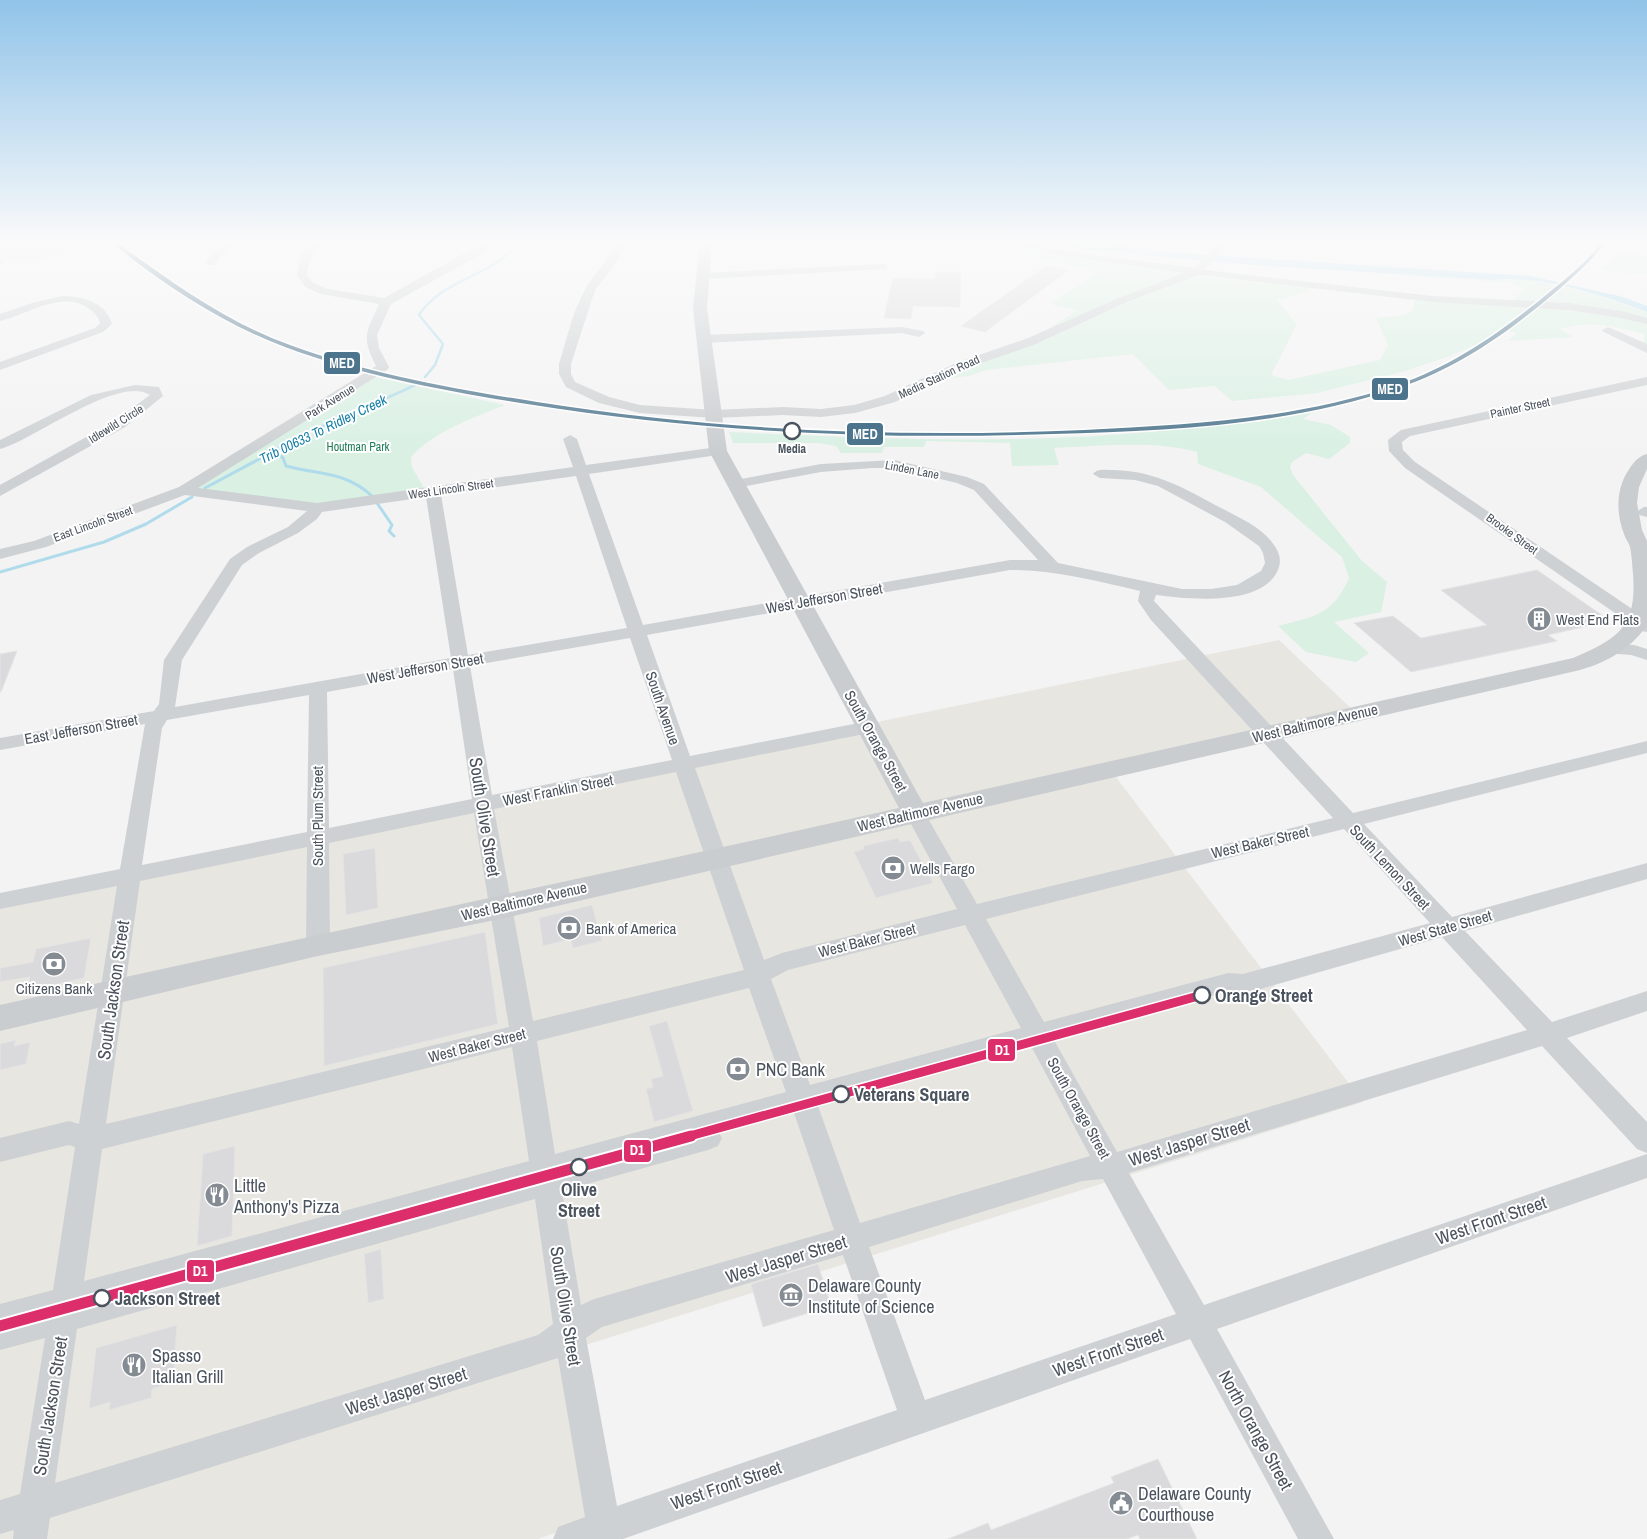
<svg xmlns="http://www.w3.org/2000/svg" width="1647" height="1539" font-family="'Archivo Narrow',sans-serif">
<rect width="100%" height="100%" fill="#f3f3f3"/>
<polygon fill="#e7e6e1" points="1279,640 1356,713 1109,768 1363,1102 563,1352 589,1521 538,1539 0,1539 0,901"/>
<polygon fill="#e5e4e4" points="0,240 69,240 63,257 6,260 0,265"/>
<g fill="#d9f0e3">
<polygon points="999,242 1055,255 1180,272 1184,275 1036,337 1077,310 1050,304 1094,275 1087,269 1011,253 991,243"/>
<polygon points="1619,252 1647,254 1647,274 1632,274 1600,269"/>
<polygon points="1394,273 1493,280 1529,280 1590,293 1647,312 1647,319 1511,302 1525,289 1510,283 1399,276"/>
<path d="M1197 276 1309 288V291L1277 300 1297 324 1271 375 1288 380 1380 360 1388 345 1376 318 1404 315 1412 311 1415 300 1545 308 1606 315 1647 323V345L1644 343 1645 334C1610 326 1594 320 1559 329L1574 337 1507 341 1517 333 1500 329 1478 344 1450 356 1402 372 1317 393 1232 401 1215 386 1169 390 1133 354 986 370 969 376 941 379 986 359 1039 343 1127 302Z"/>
<path d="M370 376 505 405C471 419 436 430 411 457L412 467 425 490 317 508 184 490Z"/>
<path d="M1315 411 1303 419 1331 425 1350 437V443L1329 459 1306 453 1292 462 1290 467 1293 475 1362 561 1387 582 1381 612 1334 622 1369 653 1356 662 1306 652 1278 626C1315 616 1332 616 1349 578L1342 557 1261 487 1198 464 1197 452C1152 440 1101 446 1054 448L1059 465 1012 466 1010 443 926 441 924 447H884L882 453H841L836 446 819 443H733L729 432C873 439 1018 445 1161 431 1212 427 1264 418 1315 411Z"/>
</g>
<path fill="#b0dbeb" d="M1045 240 1074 243 1087 241 1117 243 1165 252 1531 276 1623 297 1647 306V312C1602 295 1541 275 1493 280L1254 265 1076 249Z"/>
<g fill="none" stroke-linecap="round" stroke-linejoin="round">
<g stroke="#b0dbeb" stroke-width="2.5">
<path d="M425 377 435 365 443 344 419 315C437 287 469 280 496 263 506 257 514 248 522 240"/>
<polyline points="406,389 415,385"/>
</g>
<g stroke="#b0dbeb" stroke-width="3">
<path d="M275 451 283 458 286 466C319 475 345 471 372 496"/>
<polyline points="205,488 308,433 409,388"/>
<polyline points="377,503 392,525 389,531 394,536"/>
<polyline points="0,572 104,542 146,524 192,497"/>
</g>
</g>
<g fill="#dadadc" stroke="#e4e4e5">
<polygon points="1046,266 1069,270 985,332 961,326"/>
<polygon points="936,272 961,272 960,307 913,306 911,319 884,318 893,278 935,279"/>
<polygon points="1537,570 1606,618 1591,621 1596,624 1548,635 1557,641 1411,672 1354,623 1393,616 1421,638 1487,625 1441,590"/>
<polygon points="17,651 1,692 0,692 0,654"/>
<polygon points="898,838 900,842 910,840 933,883 876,898 854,852 864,849 863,846"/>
<polygon points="375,848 378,908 346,915 343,854"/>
<polygon points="592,905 602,941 573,948 571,939 543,946 539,918"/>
<polygon points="485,932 498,1024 324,1066 323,968"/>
<polygon points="91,938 84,978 27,991 30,977 0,982 0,968 33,962 36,949"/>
<polygon points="667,1021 693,1111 654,1122 646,1089 653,1087 651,1079 663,1076 649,1026"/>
<polygon points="16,1040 14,1046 30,1042 26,1064 0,1070 0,1044"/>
<polygon points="235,1146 232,1236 197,1246 203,1154"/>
<polygon points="381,1249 384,1299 368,1303 364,1254"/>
<polygon points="818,1264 831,1306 763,1327 751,1284"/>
<polygon points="177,1325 173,1382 152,1389 151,1398 109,1410 110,1402 89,1409 96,1348"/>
<polygon points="1158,1459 1197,1539 1140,1539 1138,1535 1127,1539 948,1539 988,1523 991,1530 1114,1483 1111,1477"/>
</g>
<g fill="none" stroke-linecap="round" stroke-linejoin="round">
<g fill="#ced1d3" fill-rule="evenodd">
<polygon points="228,240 239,240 220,257 215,265 207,265 206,263 212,253"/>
<path d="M314 240H325C314 252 309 258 307 275L313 283 328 289 384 298 488 240H500L478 256 391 304 377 335 379 348 389 367 387 370 198 488 317 503 573 467 563 439 570 435 577 439 586 465 718 447 723 448 725 451 723 454 718 455 589 474 643 625 1010 560H1038L974 490 957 483 894 468H872L821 472 736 488 729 484 736 480 821 464 894 460 967 477 984 484 1058 563 1182 589H1211L1237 585 1261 571 1265 563 1263 553 1259 546 1225 522 1158 486 1135 480 1100 478 1093 474C1097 468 1107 470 1114 470 1157 471 1187 490 1223 509 1240 518 1259 526 1271 541 1279 551 1283 560 1277 572 1259 607 1187 599 1156 595L1154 601 1353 813 1647 741V753L1364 824 1452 917 1647 863V879L1465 931 1552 1022 1647 991V1011L1567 1038 1647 1122V1153L1637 1149 1542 1046 1129 1173 1204 1305 1647 1154V1178L1217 1329 1334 1539H1298L1190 1339 623 1539H553L558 1527 585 1517 558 1358 50 1518 47 1539H13L14 1530 0 1534V1500L20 1494 45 1338 0 1350V1304L53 1290 75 1147 69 1145 0 1162V1138L69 1121 79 1124 117 886 0 909V893L120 869 145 724 0 750V738L154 711 159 704 164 660 230 559 247 547 288 527 307 511 185 495 46 547 0 559V549L34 541 179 487 376 366C361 335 366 334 379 304L321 294 305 287 297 275 301 255ZM576 476 627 628 468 655 441 495ZM426 497 451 658 175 707 182 660 242 565 259 553 298 533 317 519 322 512ZM1010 570C1055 570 1096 581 1140 591L1138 601 1151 620 1333 818 977 904 922 808 915 806 908 808 905 813 957 909 782 953 764 960 695 768 869 733 876 731 879 727 876 723 869 721 690 756 647 635ZM630 638 672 760 492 795 470 666ZM453 669 472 799 329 828 327 692ZM309 695 307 832 142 865 162 728 167 720ZM676 772 744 970 533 1021 494 809ZM474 813 509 1027 106 1124 140 881 307 847 306 945 310 951 318 954 326 951 330 945 329 843ZM1344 829 1430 923 1243 974 1228 973 1044 1022 986 919ZM965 925 1021 1028 810 1085 771 979 788 970ZM1442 937 1527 1030 1117 1152 1054 1040 1228 991 1243 994ZM749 988 786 1092 555 1154 537 1041ZM1031 1046 1090 1156 860 1223 818 1106ZM512 1047 529 1161 84 1281 102 1149ZM794 1113 834 1230 594 1299 581 1305 562 1191 708 1150 718 1146 722 1138 719 1133ZM1103 1179 1176 1314 925 1400 869 1247 1082 1181ZM535 1199 553 1324 538 1335 55 1483 77 1329ZM843 1255 897 1410 617 1506 586 1338 602 1327Z"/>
<path d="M616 240H710L711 242 706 245 625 246 618 260 595 290 571 364V374L575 382 609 397 640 405 714 410 783 407 821 409 854 405 885 396 956 363 1028 338 1119 298 1184 273 1057 255 995 240H1014L1086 254 1195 268 1220 240H1231L1205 270 1433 296 1568 303 1621 311 1647 318V324L1621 318 1568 310 1433 302 1199 275 1127 302 1036 344 964 369 895 402 855 413 821 417 783 415 714 418 640 413 599 403 566 387 559 374V364C567 339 572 312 585 290 594 272 611 260 616 240Z"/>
<polygon points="883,264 887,265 887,269 704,279 699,276 704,273"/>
<path d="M62 296C82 296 106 302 112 324L103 332 0 370V362L95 328 100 323C98 316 94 312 88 308 61 290 27 315 0 321V314L32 303Z"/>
<polygon points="902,327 923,331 925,333 919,337 902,333 705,343 699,339 705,335"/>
<polygon points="1608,327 1647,344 1647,353 1604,332 1602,330"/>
<polygon points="1647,377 1647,385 1410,436 1402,442 1403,450 1415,462 1647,619 1647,632 1641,631 1405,468 1389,451 1388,440 1401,430"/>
<path d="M135 385 159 387 163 396 125 427 0 496V485L115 421 150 395C119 374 32 441 0 449V440L91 395Z"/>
<polygon points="1644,507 1647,507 1647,517 1639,515 1636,512"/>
<polygon points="1611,644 1634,645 1647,649 1647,660 1631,655 1605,653 1602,649 1605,645"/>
</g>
<path fill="#cacdd0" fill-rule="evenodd" d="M700 240H712L707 308 727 451 923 803 1573 658C1619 639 1637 626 1633 574 1632 565 1632 556 1630 547 1629 543 1625 538 1624 534 1616 514 1616 489 1628 471 1633 463 1638 456 1647 454V469L1639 487 1637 503 1642 530 1647 541V625C1632 648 1606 663 1580 670L500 919 318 956 0 1031V1005C299 938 600 875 899 808L709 451 693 308Z"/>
<polyline stroke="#c8cacc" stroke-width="1" points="1202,995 1232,987"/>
<defs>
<path id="rail-1" d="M108 240H113C169 280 225 322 290 345 369 374 454 389 537 402 718 431 901 438 1084 430 1189 425 1297 419 1397 385 1456 365 1505 329 1552 290 1571 275 1589 260 1603 240H1607C1593 260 1575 275 1557 291 1510 331 1460 367 1401 387 1290 425 1170 431 1053 434 876 440 702 432 527 404 445 391 363 376 285 347 221 323 161 283 108 240Z"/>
</defs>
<use href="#rail-1" stroke="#fff" stroke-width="3"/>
<use href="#rail-1" fill="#4c748c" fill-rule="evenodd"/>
<defs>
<polyline id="tram-1-far1" points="686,1137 1202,995"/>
<polyline id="tram-1" points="0,1326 691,1136"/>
</defs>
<use href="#tram-1-far1" stroke="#fff" stroke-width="12"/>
<use href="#tram-1" stroke="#fff" stroke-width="15"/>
<use href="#tram-1-far1" stroke="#dc2e6b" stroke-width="9"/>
<use href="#tram-1" stroke="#dc2e6b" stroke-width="11"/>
</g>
<linearGradient id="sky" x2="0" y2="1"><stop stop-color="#91c4e9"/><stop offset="0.53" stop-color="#fafafa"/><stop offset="1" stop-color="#fafafa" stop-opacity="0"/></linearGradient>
<rect width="1647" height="456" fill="url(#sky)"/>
<defs>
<symbol id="building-disc" viewBox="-11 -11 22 22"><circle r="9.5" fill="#858b92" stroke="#fff"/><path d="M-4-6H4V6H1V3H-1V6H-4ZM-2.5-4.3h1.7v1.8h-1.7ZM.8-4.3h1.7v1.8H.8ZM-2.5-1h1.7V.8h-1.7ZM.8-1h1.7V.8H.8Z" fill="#fff"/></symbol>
<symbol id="bank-disc" viewBox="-11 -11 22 22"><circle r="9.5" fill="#858b92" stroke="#fff"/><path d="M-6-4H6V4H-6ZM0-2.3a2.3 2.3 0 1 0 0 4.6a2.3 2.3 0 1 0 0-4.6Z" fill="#fff"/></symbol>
<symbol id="restaurant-disc" viewBox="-11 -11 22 22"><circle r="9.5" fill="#858b92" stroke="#fff"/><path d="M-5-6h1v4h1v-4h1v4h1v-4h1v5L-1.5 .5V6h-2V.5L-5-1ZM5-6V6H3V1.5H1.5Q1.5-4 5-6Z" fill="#fff"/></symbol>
<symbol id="museum-disc" viewBox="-11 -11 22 22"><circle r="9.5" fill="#858b92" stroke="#fff"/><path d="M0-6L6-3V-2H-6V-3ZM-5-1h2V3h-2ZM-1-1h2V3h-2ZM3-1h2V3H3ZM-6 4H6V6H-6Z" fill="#fff"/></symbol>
<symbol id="civic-disc" viewBox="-11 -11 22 22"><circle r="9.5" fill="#858b92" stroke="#fff"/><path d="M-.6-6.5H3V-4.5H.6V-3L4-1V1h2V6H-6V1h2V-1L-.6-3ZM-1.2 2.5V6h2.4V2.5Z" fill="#fff"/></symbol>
</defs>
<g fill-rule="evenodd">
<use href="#building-disc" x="1525" y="605" width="28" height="28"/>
<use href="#bank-disc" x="879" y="854" width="28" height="28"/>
<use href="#bank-disc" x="555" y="914" width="28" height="28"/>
<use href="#bank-disc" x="40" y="950" width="28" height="28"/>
<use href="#bank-disc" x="724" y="1055" width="28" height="28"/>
<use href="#restaurant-disc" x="203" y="1181" width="28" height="28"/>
<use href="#museum-disc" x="777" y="1281" width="28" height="28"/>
<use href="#restaurant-disc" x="120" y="1351" width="28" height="28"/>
<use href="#civic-disc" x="1107" y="1489" width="28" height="28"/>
</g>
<g fill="#fff" stroke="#4a535e" stroke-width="2.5">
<circle cx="792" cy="431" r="8"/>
<circle cx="1202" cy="995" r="8"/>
<circle cx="841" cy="1094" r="8"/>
<circle cx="579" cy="1167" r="8"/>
<circle cx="102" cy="1298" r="8"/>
</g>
<g text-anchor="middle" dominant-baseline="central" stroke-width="4" stroke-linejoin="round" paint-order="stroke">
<g font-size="12" fill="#4a535e" stroke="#fff">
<text transform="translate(939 377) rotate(-25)">Media Station Road</text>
<text transform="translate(330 402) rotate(-32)">Park Avenue</text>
<text transform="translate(1520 408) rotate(-12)">Painter Street</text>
<text transform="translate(116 424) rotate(-32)">Idlewild Circle</text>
<text transform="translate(912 470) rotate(11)">Linden Lane</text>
<text transform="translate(451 489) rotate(-8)">West Lincoln Street</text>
<text transform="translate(93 524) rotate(-20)">East Lincoln Street</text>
<text transform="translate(1512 534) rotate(36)">Brooke Street</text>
</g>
<g font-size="12" fill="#1e7d53" stroke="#fff">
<text x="358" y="447">Houtman Park</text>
</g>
<g font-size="12" font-weight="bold" fill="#4a535e" stroke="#fff">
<text x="792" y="449">Media</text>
</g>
<g font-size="14" font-style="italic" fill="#167fa6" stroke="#fff">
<text transform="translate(323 429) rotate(-26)">Trib 00633 To Ridley Creek</text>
</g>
<g font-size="15" fill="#4a535e" stroke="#fff">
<text transform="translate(824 598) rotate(-10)">West Jefferson Street</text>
<text transform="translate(425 668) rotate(-10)">West Jefferson Street</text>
<text transform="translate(663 708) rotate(71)">South Avenue</text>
<text transform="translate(1315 723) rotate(-13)">West Baltimore Avenue</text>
<text transform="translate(81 729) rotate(-10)">East Jefferson Street</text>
<text transform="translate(876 741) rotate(61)">South Orange Street</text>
<text transform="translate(558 790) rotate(-11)">West Franklin Street</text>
<text transform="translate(920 812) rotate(-13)">West Baltimore Avenue</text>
<text transform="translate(317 816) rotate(-90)">South Plum Street</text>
<text transform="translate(1260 842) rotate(-13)">West Baker Street</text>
<text transform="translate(1390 867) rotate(47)">South Lemon Street</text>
<text transform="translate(524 901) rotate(-13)">West Baltimore Avenue</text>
<text transform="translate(1445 928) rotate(-16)">West State Street</text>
<text transform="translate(867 940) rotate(-14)">West Baker Street</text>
<text transform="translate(477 1045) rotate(-14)">West Baker Street</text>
<text transform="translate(1079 1108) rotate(61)">South Orange Street</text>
</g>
<g font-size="15" fill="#4a535e" stroke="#fff" text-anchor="start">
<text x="1556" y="619">West End Flats</text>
<text x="910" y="868">Wells Fargo</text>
<text x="586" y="928">Bank of America</text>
<text x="54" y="988" text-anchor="middle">Citizens Bank</text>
</g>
<g font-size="18" fill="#4a535e" stroke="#fff">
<text transform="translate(485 817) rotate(81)">South Olive Street</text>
<text transform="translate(113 990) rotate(-82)">South Jackson Street</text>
<text transform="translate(1189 1142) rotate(-17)">West Jasper Street</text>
<text transform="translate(1491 1220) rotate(-19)">West Front Street</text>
<text transform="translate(786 1259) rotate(-17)">West Jasper Street</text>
<text transform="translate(566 1306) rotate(81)">South Olive Street</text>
<text transform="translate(1108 1352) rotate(-19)">West Front Street</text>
<text transform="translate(406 1391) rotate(-17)">West Jasper Street</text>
<text transform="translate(50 1406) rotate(-81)">South Jackson Street</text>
<text transform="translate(1256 1430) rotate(61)">North Orange Street</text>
<text transform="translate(726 1485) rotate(-19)">West Front Street</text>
</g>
<g font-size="18" font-weight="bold" fill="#4a535e" stroke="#fff" text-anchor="start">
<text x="1215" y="995">Orange Street</text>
<text x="854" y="1094">Veterans Square</text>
<text x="579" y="1189" text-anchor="middle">Olive<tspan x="579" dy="21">Street</tspan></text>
<text x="115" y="1298">Jackson Street</text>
</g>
<g font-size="18" fill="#4a535e" stroke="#fff" text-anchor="start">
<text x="756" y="1069">PNC Bank</text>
<text x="234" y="1185">Little<tspan x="234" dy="21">Anthony's Pizza</tspan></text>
<text x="808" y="1285">Delaware County<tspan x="808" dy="21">Institute of Science</tspan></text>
<text x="152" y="1355">Spasso<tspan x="152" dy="21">Italian Grill</tspan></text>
<text x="1138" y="1493">Delaware County<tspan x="1138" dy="21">Courthouse</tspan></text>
</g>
</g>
<g stroke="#fff" stroke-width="2">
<rect x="323" y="351" width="38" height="24" rx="5" fill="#4c748c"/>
<rect x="1371" y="377" width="38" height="24" rx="5" fill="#4c748c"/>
<rect x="846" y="422" width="38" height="24" rx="5" fill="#4c748c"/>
<rect x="987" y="1038" width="29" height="24" rx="5" fill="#dc2e6b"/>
<rect x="623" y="1139" width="29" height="24" rx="5" fill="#dc2e6b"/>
<rect x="186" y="1259" width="29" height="24" rx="5" fill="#dc2e6b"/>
</g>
<g font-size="14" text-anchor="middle" font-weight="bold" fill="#fff">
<text x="342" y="368">MED</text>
<text x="1390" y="394">MED</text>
<text x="865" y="439">MED</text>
<text x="1002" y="1055">D1</text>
<text x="637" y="1155">D1</text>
<text x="200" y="1276">D1</text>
</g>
</svg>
